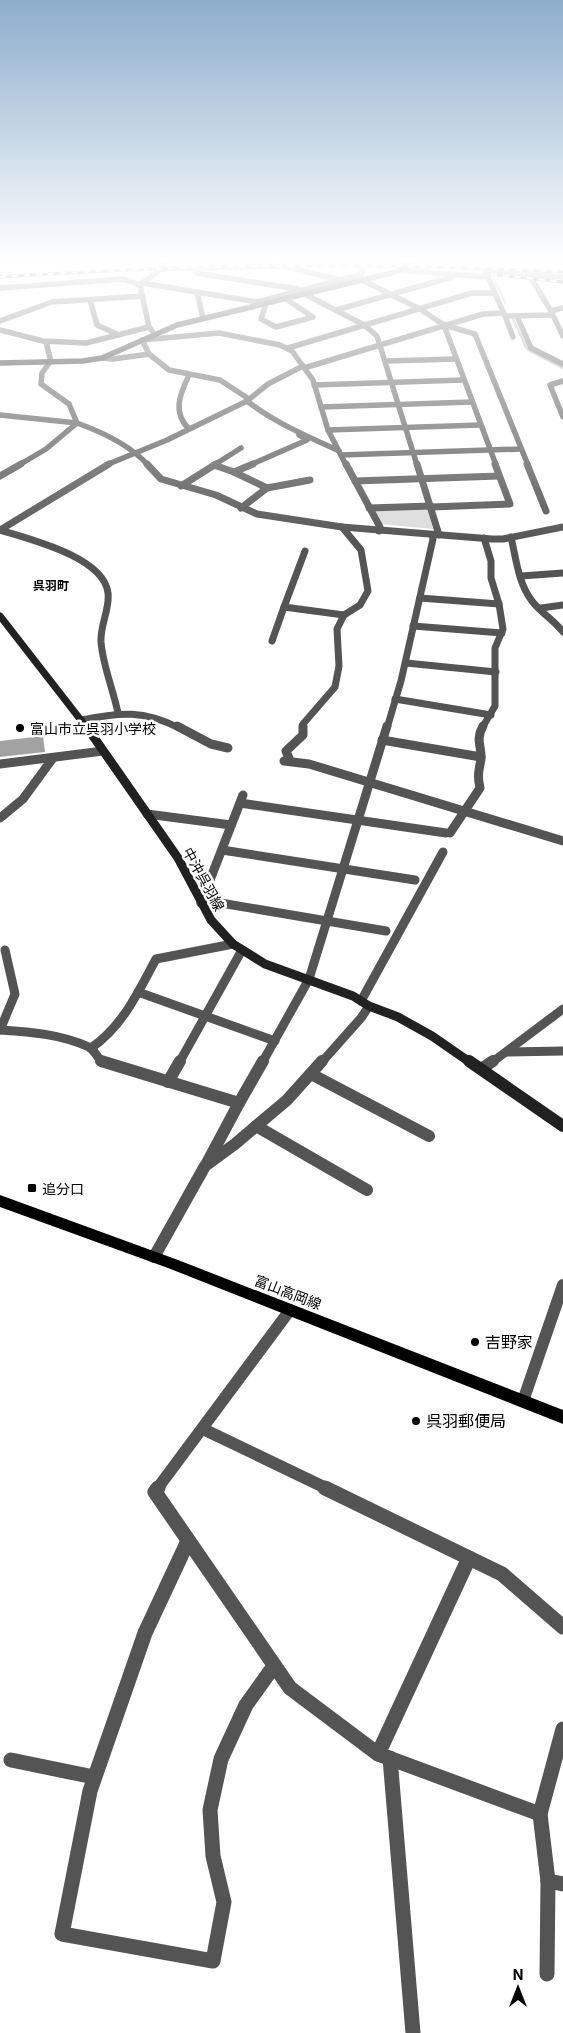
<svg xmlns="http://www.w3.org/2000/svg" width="563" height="2033" font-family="Inter,'Noto Sans JP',sans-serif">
<rect width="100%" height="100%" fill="#fff"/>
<polygon fill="#dbdbdb" points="428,509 433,529 381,524 374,510"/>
<polygon fill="#a2a2a2" points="43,736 45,752 0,757 0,741"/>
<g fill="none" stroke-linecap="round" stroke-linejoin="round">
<g stroke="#a2a2a2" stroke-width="2.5">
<polyline points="490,264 492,258"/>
<polyline points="493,277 505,303"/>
<polyline points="513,319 526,347 530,351 563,368"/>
</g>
<g stroke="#545454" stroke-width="5.5">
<polyline points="400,270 488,277 505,316 551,315"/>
<polyline points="196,273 298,289"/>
<polyline points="528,273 551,311"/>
<polyline points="487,276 485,271 563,277"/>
<polyline points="341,280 362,274 362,268"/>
<polyline points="362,280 420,309 444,325 496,465"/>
<polyline points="142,283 257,302 341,280 282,266 160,269"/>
<polyline points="0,288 123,279 140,285"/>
<polyline points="299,291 364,325 377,336 417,465"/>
<polyline points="197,292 203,318"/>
<polyline points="90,300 97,325 119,335"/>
<polyline points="266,304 261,319 276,327 313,317 286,299"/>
<polyline points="563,308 551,311 563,336"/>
<polyline points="336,310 452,277"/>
<polyline points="505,316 513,337"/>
<polyline points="517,316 531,348 563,364"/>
<polyline points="0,321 52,302 143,296"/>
<polyline points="444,325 475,334 528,465"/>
<polyline points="0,330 43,341 86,343 149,327"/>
<polyline points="152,331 149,327 140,285 160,270 166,258"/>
<polyline points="46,342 51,362"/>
<polyline points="288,348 472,293 494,293"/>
<polyline points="102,358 113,359 149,354"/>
<polyline points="386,361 456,359"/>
<path d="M50 362 42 373 41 384 69 404 77 423C102 432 130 445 148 465"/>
<polyline points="304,368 483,314 503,313"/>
<path d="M189 375C180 394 172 412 189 429"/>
<polyline points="563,381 550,385 563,417"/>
<polyline points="314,385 463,380"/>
<polyline points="249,399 220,380 169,370 149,354 142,340 219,333 280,345 292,351 313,380 328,430 346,465"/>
<path d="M247 401C275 423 307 436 339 451"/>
<polyline points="321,407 472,402"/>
<polyline points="0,415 77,423"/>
<polyline points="328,430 480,425"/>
<polyline points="341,455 521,449"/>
<polyline points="19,465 46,449 77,423"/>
<polyline points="106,465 167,440 247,401 268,384 303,366"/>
<polyline points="214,465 241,448"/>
<polyline points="250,465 307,440 299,435"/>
</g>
<g stroke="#545454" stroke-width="7">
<polyline points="147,464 161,479 216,495 257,514 342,527 492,539 503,539 563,527"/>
<polyline points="346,464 380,527 379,531"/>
<polyline points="417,464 439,535"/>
<polyline points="527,464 546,511"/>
<polyline points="214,465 234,472 267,488 241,508"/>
<polyline points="234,472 253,464"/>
<polyline points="0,476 21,464"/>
<polyline points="355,481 499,476"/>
<polyline points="181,486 216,464"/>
<polyline points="267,488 310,480"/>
<polyline points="432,507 510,504 495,464"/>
<polyline points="369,508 431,506"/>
<polyline points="0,530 109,464"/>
<path d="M0 530C29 539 104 557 108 593 110 609 100 625 101 642 103 666 113 689 118 713"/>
<path d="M511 537C516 558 518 583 532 601 541 613 554 620 563 632"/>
<polyline points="305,551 284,607 344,615"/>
<polyline points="521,576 563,573"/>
<polyline points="420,598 499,604"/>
<polyline points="541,608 563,605"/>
<polyline points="413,626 502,633"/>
<polyline points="272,641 284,607"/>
<polyline points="406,663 496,672"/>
<polyline points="395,699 491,715"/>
<path d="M82 720C120 712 144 710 179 728"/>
<polyline points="303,728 303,724 335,687 339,666 337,629 344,615 360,605 368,591 361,550 342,527"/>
<polyline points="387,728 401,681 433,539 432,535"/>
<polyline points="482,728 495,706 495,648 503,629 499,604 491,578 491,561 484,538"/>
</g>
<g stroke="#545454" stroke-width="9">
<polyline points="177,726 211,744 228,748"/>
<polyline points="382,740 481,757"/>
<polyline points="284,761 309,764 563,841"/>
<polyline points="290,761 286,751 303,735 303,726"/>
<polyline points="0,764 103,751"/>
<polyline points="240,803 446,833"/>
<polyline points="147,814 231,825"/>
<polyline points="0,818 23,799 53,758"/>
<path d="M450 833 480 788C477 775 479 771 481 759 482 747 475 740 483 726"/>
<polyline points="222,850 415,880"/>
<polyline points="201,903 209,901 386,931"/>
<polyline points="201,903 243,795"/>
<polyline points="138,992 275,1041"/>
<polyline points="361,1001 443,852"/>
<path d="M0 1030C31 1032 60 1034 89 1047 96 1051 97 1060 105 1063"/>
<polyline points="0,1030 15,994 5,950"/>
<path d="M91 1048C123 1026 138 992 156 959L233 944"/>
<polyline points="507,1052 563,1051"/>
<polyline points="179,1063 242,950"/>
<polyline points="262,1063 309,979 387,726"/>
<polyline points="321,1063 361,1018 369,1006"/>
<polyline points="491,1063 563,1009"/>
</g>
<g stroke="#545454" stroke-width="12">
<polyline points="101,1061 239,1103 207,1163"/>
<polyline points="481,1069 493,1061"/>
<polyline points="311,1074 429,1136"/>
<polyline points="168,1082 180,1061"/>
<polyline points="239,1103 263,1061"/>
<polyline points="256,1126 367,1190"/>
<polyline points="154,1257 205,1166 235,1144 287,1100 322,1061"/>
<polyline points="523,1401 563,1285"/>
<polyline points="203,1429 328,1489"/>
<polyline points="157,1489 290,1310"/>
</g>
<g stroke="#545454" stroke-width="15">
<polyline points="158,1488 155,1492 290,1688 378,1754 540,1814"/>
<polyline points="325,1488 502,1574 563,1627"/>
<polyline points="188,1541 145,1633 90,1791 62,1934 213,1961 224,1902 213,1856 210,1810 221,1759 246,1705 274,1666"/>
<polyline points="378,1754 469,1558"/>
<polyline points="390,1758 413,2033"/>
<polyline points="11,1760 94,1777"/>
<polyline points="548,1881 563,1884"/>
<polyline points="547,1974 548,1881 540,1814 563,1729"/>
</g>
<polyline stroke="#212121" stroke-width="5.5" points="0,363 83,361 102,358 177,325 391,273 400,270 414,258"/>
<polyline stroke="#212121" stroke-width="7" points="0,616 87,728"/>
<polyline stroke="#212121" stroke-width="9" points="86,726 178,858 211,920 233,944 265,964 353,996 369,1006 398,1017 432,1036 471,1063"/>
<polyline stroke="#212121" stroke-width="12" points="469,1061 563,1126"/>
<polygon fill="#000" fill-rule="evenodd" points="0,1195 178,1260 563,1410 563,1424 168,1268 0,1207"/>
<defs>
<g id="rail">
<polyline points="491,274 563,282"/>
<path d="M0 277C188 264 375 262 563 272"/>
</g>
</defs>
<use href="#rail" stroke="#000" stroke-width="3"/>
<use href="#rail" stroke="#fff" stroke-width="2" stroke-dasharray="6" stroke-linecap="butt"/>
</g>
<linearGradient id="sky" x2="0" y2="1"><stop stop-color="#8cadcc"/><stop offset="0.48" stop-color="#fff"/><stop offset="1" stop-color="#fff" stop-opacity="0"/></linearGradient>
<rect width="563" height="543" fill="url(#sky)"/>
<g fill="#000" stroke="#fff" stroke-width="2">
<circle cx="20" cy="728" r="5"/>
<rect x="27" y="1183" width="10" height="10" rx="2.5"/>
<circle cx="475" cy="1342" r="5"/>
<circle cx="416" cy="1421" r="5"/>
</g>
<g text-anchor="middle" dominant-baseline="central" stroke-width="5" stroke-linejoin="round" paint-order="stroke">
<g font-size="12" font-weight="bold" fill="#000" stroke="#fff">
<text x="51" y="585">呉羽町</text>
</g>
<g font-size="14" fill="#000" stroke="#fff" text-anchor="start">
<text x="30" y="728">富山市立呉羽小学校</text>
<text x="42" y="1188">追分口</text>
</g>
<g font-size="14" fill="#000" stroke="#fff">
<text transform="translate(204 879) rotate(61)">中沖呉羽線</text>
<text transform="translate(288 1292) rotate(21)">富山高岡線</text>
</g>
<g font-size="16" fill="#000" stroke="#fff" text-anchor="start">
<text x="485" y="1342">吉野家</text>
<text x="426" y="1421">呉羽郵便局</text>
</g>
</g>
<g transform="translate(518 1988)" stroke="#ffffff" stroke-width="4" paint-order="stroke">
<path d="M0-4L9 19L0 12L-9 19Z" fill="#000000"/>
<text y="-8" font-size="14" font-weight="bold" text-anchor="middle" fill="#000000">N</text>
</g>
</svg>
